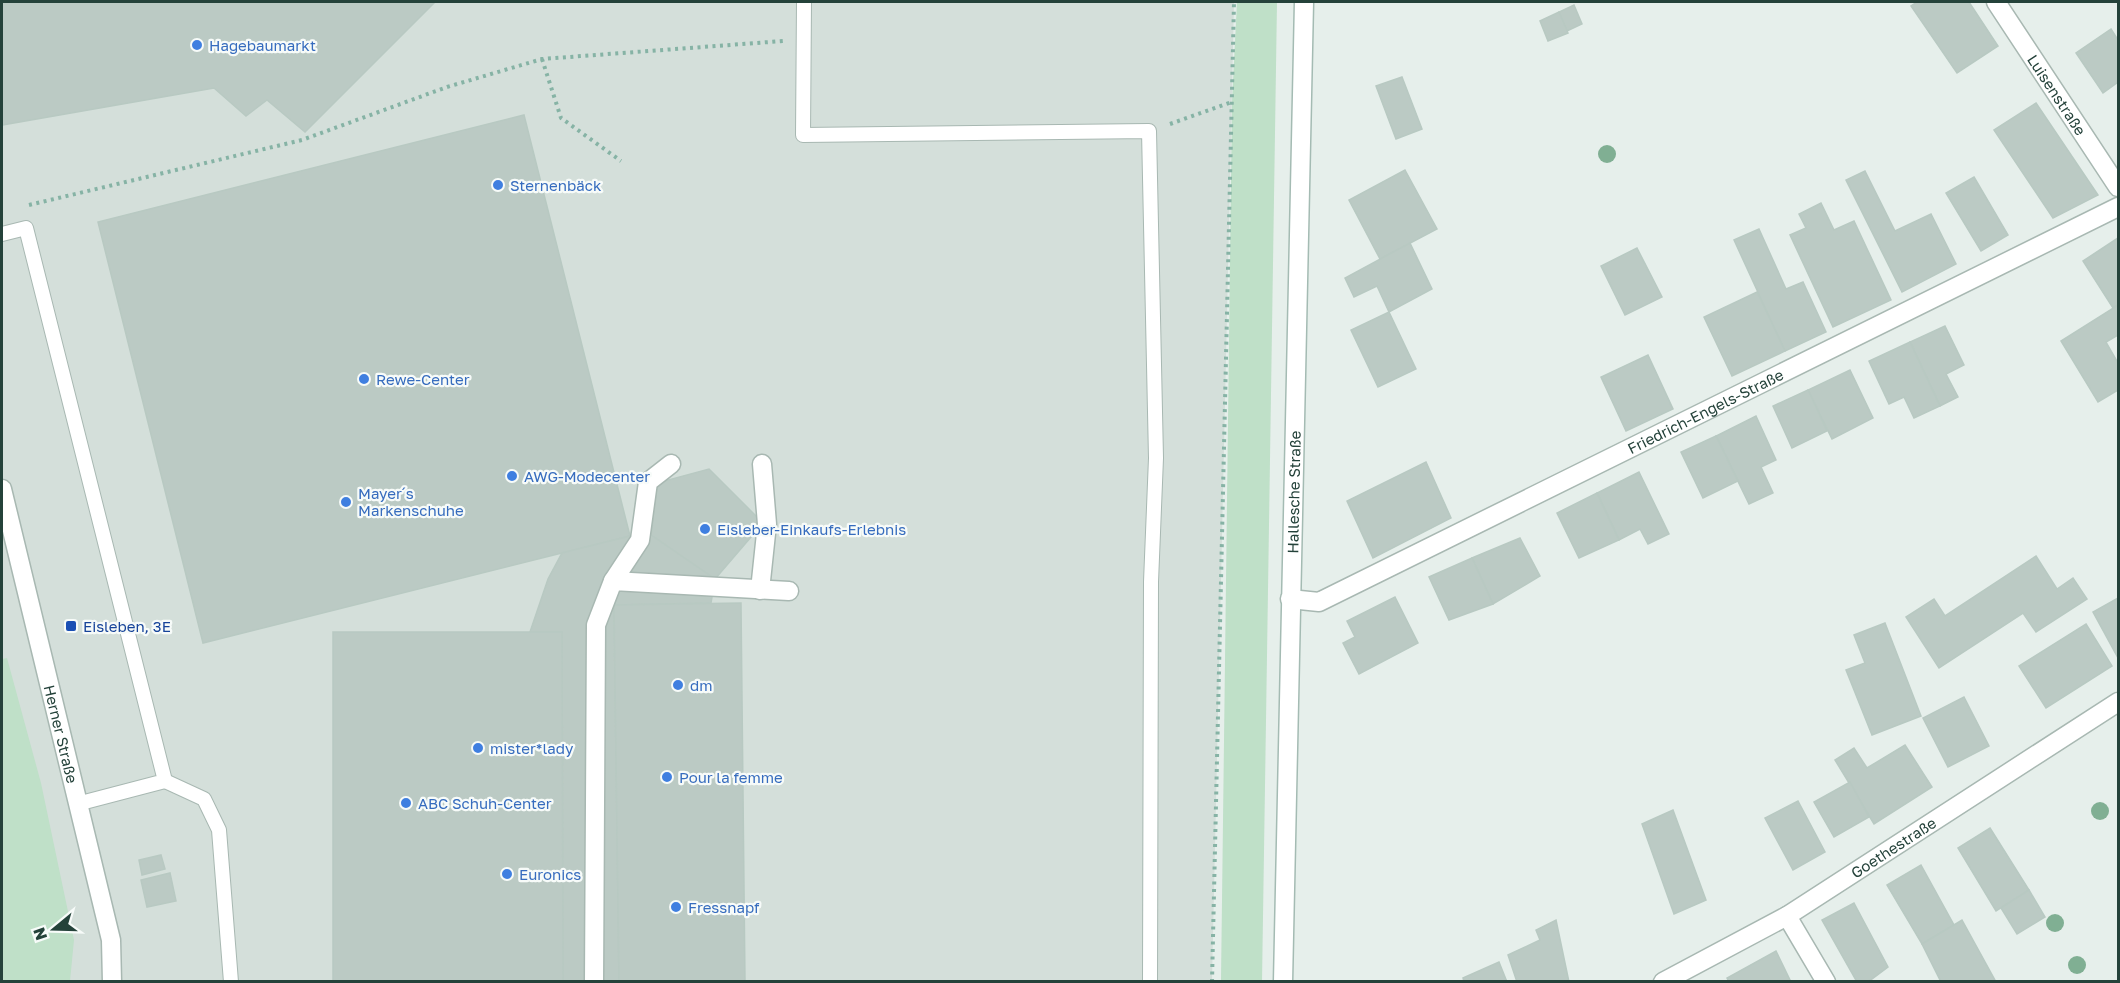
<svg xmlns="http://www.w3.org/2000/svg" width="2120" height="983" font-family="'Golos Text',sans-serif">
<rect width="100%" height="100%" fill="#e6efeb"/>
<polygon fill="#d4dfda" points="2,2 1234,2 1212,981 2,982"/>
<g fill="#bfe0c8">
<polygon points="1237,2 1277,2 1262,982 1221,981 1232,102"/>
<polygon points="7,658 41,783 74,940 70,981 2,981 2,659"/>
</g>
<g fill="#bbcac4" stroke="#b8c9c2" stroke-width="1.5">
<polygon points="2,2 435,2 305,132 267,100 246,116 214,88 2,125"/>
<polygon points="1917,2 1969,2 1998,46 1957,73 1911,6"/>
<polygon points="1574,5 1582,24 1567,31 1559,12"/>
<polygon points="1559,12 1568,33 1548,41 1540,21"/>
<polygon points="2111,29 2118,40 2118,82 2103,93 2076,53"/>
<polygon points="1402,77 1422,129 1396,139 1376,86"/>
<polygon points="2036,103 2098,195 2053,218 1994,130"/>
<polygon points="524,115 630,536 203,643 98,222"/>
<polygon points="1405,170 1437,229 1380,259 1349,200"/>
<polygon points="1865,171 1895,231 1931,214 1956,264 1902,292 1846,180"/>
<polygon points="1974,177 2008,235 1981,251 1946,193"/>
<polygon points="1821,203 1834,230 1854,221 1891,300 1833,327 1790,235 1806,228 1799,214"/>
<polygon points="1759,229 1786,289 1803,282 1826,332 1785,351 1734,240"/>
<polygon points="2118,238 2118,305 2113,308 2083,261"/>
<polygon points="1410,243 1432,289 1389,312 1377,286 1354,297 1345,278"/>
<polygon points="1637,248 1662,297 1625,315 1601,266"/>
<polygon points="1757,292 1785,351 1732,376 1704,317"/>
<polygon points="2118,305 2118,335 2106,342 2118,363 2118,390 2098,402 2061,341"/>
<polygon points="1389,312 1416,369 1378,387 1351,330"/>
<polygon points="1945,326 1964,365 1946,374 1958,397 1940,406 1910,342"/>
<polygon points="1910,342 1940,406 1914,418 1904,397 1889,404 1869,361"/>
<polygon points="1648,355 1673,409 1626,431 1601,377"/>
<polygon points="1850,370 1873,418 1832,439 1808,390"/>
<polygon points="1808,390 1827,431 1792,448 1773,406"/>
<polygon points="1756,416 1776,460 1761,467 1773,493 1749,504 1716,436"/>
<polygon points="1716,436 1738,481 1703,498 1681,452"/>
<polygon points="1426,462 1451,518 1373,558 1347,501"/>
<polygon points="709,469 763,523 715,579 651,535 657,483"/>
<polygon points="1639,472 1669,534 1648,544 1640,529 1619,540 1597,493"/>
<polygon points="1597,493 1619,540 1579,558 1557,513"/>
<polygon points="653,520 651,535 715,579 711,603 614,605 619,982 563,982 562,632 530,632 548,579 562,553 630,536"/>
<polygon points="1520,538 1540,576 1493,604 1472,558"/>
<polygon points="2036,556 2057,589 2073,578 2087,599 2036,632 2023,613 1939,668 1906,617 1934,599 1945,616"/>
<polygon points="1472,558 1493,604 1449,620 1429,577"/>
<polygon points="1395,597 1418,643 1359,674 1343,643 1355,637 1347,621"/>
<polygon points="2118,598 2118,658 2093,612"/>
<polygon points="741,603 745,982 619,982 614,605"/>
<polygon points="1885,623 1921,716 1872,735 1846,670 1865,663 1854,635"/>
<polygon points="2086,624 2112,666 2046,708 2019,666"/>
<polygon points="333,632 562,632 563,982 333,982"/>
<polygon points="1964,697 1989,746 1948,767 1923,718"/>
<polygon points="1905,745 1932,787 1874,824 1835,760 1854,748 1867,768"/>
<polygon points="1850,782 1869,817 1834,837 1814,802"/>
<polygon points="1798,801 1825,852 1793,870 1765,818"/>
<polygon points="1673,810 1706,900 1674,914 1642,824"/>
<polygon points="1990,828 2029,890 1996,911 1958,848"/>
<polygon points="161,855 165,869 142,875 139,860"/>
<polygon points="1921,865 1954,925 1922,944 1887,885"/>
<polygon points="170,873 176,901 147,907 141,880"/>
<polygon points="2029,890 2045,917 2017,934 2001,908"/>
<polygon points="1854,903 1888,967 1868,982 1857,982 1822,920"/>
<polygon points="1556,920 1569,982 1517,982 1508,955 1540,940 1536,930"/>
<polygon points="1962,920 1996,982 1941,982 1922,944"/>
<polygon points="1776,951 1791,982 1729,982 1727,978"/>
<polygon points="1499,962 1507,982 1464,982 1463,978"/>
</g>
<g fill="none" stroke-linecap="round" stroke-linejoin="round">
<defs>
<g id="lane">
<polyline points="804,2 803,135 1149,131 1156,458 1151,582 1150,982"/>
<polyline points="2,234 26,228 165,781 77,804"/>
<polyline points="165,781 204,799 219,830 231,982"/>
</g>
<g id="street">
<path id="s1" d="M1996 2 2118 187"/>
<path id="s2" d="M2 489 111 940 112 982"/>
<polyline points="613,581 640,540 648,482 671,464"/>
<polyline points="760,590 767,524 762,464"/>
<path id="s3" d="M1290 599 1319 602 2118 207"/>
<polyline points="1787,916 1826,982"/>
<polyline points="594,982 596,625 613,581 789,591"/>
<path id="s4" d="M1663 982 1787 916 2118 702"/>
</g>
<g id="secondary">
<path id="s5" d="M1283 982 1304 2"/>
</g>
</defs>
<use href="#lane" stroke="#a8b8b2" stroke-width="16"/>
<use href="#street" stroke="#a8b8b2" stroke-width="21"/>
<use href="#secondary" stroke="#a4bbb3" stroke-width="21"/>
<g stroke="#86b3a5" stroke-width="4" stroke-dasharray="3 4.5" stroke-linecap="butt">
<polyline points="542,59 561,118 621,161"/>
<polyline points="1170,124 1232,102"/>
<polyline points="29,205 302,140 447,87 542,59 783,41"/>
<polyline points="1212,982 1234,2"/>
</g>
<use href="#lane" stroke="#fff" stroke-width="14"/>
<use href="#street" stroke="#fff" stroke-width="18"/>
<use href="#secondary" stroke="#fff" stroke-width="18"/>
</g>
<g fill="#80af93">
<circle cx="1607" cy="154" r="9"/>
<circle cx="2100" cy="811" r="9"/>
<circle cx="2055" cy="923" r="9"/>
<circle cx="2077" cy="965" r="9"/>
</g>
<g fill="#3f7fe0" stroke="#f7fbf9" stroke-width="2">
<circle cx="197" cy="45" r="6"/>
<circle cx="498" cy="185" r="6"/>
<circle cx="364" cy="379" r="6"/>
<circle cx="512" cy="476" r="6"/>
<circle cx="346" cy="502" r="6"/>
<circle cx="705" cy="529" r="6"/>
<circle cx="678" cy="685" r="6"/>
<circle cx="478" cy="748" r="6"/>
<circle cx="667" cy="777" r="6"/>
<circle cx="406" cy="803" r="6"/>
<circle cx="507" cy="874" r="6"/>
<circle cx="676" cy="907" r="6"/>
</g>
<rect fill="#1a4fb4" stroke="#f7fbf9" stroke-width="2" x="65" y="620" width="12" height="12" rx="3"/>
<g text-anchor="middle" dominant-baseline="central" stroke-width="4.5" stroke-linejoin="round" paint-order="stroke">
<g font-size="15" fill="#366cbe" stroke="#f7fbf9" text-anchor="start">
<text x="209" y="45">Hagebaumarkt</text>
<text x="510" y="185">Sternenbäck</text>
<text x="376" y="379">Rewe-Center</text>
<text x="524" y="476">AWG-Modecenter</text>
<text x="358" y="493">Mayer´s<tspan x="358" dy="17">Markenschuhe</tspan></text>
<text x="717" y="529">Eisleber-Einkaufs-Erlebnis</text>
<text x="690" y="685">dm</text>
<text x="490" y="748">mister*lady</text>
<text x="679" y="777">Pour la femme</text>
<text x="418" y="803">ABC Schuh-Center</text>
<text x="519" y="874">Euronics</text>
<text x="688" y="907">Fressnapf</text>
</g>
<g font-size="15" fill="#24423a" stroke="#f7fbf9">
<text stroke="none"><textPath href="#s1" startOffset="111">Luisenstraße</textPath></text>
<text stroke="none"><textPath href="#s3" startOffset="460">Friedrich-Engels-Straße</textPath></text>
<text stroke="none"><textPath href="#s5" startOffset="490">Hallesche Straße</textPath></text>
<text stroke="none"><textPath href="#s2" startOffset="252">Herner Straße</textPath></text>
<text stroke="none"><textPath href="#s4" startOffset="267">Goethestraße</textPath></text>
</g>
<g font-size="15" fill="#164399" stroke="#f7fbf9" text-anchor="start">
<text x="83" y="626">Eisleben, 3E</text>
</g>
</g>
<rect width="2120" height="983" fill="none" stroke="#24423a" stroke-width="6"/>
<g transform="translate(54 929) rotate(251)" stroke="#f7fbf9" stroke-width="4.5" paint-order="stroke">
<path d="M0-4.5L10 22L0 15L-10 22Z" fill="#24423a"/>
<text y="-9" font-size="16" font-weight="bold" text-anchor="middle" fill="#24423a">N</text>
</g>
</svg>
